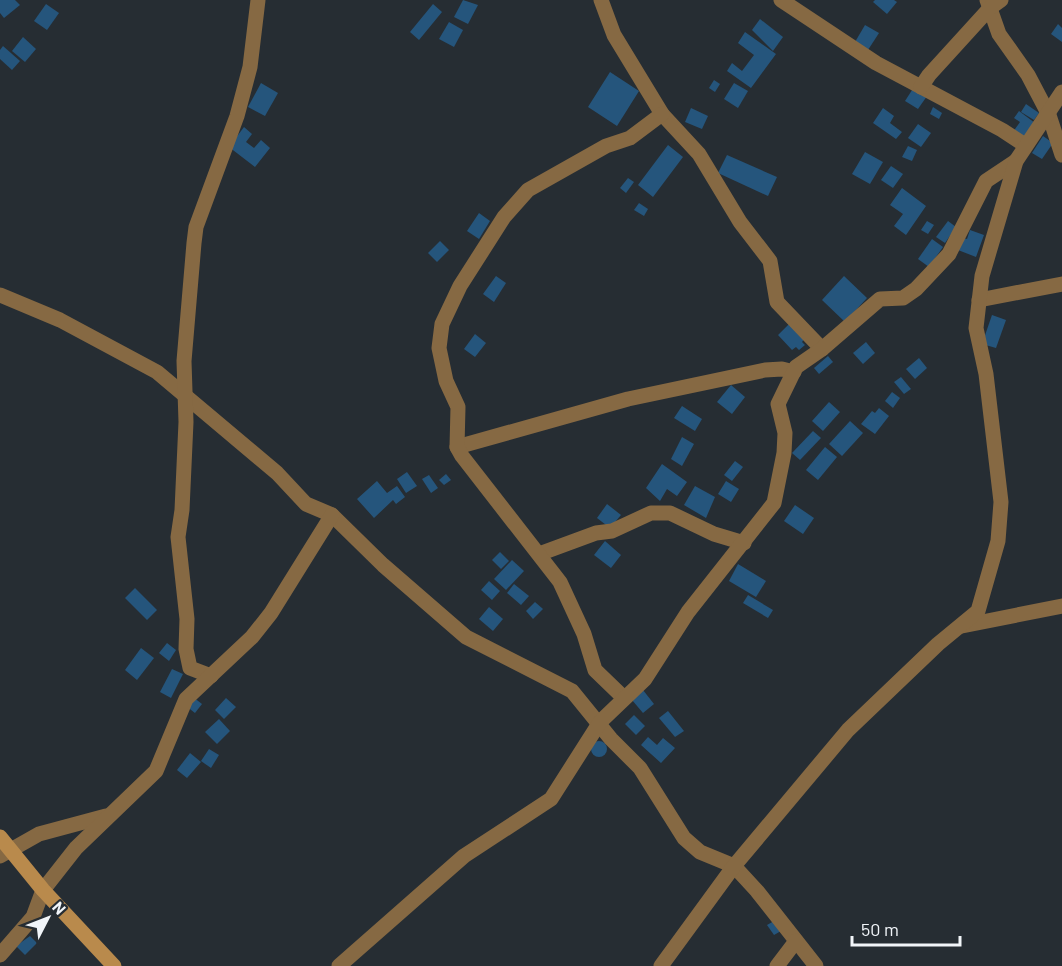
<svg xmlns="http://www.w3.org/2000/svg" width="1062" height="966" font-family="Barlow,sans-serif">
<rect width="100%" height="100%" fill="#262d33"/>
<g fill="#25557c">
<polygon points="0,0 15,0 20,5 4,18 0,13"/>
<polygon points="463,0 478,5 468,24 454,17"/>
<polygon points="875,0 894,0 897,2 887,14 873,2"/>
<polygon points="46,4 59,13 47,30 34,21"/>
<polygon points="433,4 442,12 419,40 410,32"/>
<polygon points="760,19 783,37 773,51 752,30"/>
<polygon points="449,22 463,30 454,47 439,39"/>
<polygon points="1058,24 1062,28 1062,42 1051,34"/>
<polygon points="865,25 879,33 868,50 855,42"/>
<polygon points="745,32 776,54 751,88 727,71 732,63 742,71 754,55 738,43"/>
<polygon points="23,37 36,49 25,62 12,51"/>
<polygon points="3,46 20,61 12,70 0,59 0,50"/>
<polygon points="610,72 639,91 617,126 588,107"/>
<polygon points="714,80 720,84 715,92 709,88"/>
<polygon points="261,83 278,93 265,116 248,107"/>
<polygon points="734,83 748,91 738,108 724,99"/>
<polygon points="914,87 927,96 918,109 905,101"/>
<polygon points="1026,104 1039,113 1034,120 1021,112"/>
<polygon points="933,107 942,113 939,119 930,114"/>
<polygon points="691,108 708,116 702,129 685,122"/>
<polygon points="883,108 894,116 890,123 902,132 896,139 873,123"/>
<polygon points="1019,111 1035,123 1023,139 1013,132 1020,122 1014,118"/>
<polygon points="918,124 931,133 921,147 908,138"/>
<polygon points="244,127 252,134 246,142 254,148 261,140 270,148 255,167 229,147"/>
<polygon points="1043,136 1053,143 1042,159 1032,153"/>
<polygon points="668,145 683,157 653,197 638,185"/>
<polygon points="908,146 917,150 912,161 902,157"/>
<polygon points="865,152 883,162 870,184 852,174"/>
<polygon points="727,155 777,177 768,196 718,173"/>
<polygon points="891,166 903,174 893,188 881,180"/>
<polygon points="628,178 634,182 626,193 620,188"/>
<polygon points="902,188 926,206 906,235 894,226 903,214 890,205"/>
<polygon points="639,203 648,209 644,216 634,210"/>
<polygon points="479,213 490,221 479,239 467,231"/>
<polygon points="927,221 934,225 928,234 921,230"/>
<polygon points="948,221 956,227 945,243 936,237"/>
<polygon points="970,230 984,235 976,257 958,250 963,238 967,239"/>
<polygon points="932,239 943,247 929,267 918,259"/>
<polygon points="440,241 449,250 437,262 428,253"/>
<polygon points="496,276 506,283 494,302 483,294"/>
<polygon points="844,276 867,298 845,322 822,300"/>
<polygon points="992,315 1006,320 996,348 982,344"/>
<polygon points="790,323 805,338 802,342 805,345 799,350 796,347 792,350 778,335"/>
<polygon points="475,334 486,343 475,357 464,349"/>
<polygon points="866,342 875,353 863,364 853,353"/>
<polygon points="828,356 833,362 819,374 814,368"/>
<polygon points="919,358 927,368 915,379 906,369"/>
<polygon points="901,377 911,389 904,394 894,382"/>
<polygon points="731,385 745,397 732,414 717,402"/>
<polygon points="892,392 900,398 893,408 885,401"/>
<polygon points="829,402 840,412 823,431 812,421"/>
<polygon points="682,406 702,419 695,431 674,418"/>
<polygon points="879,408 889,416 875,434 861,424 872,411 875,413"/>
<polygon points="850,421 863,433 842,456 829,444"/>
<polygon points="813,431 821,438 800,460 792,453"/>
<polygon points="682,437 694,444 682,466 671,459"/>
<polygon points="825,447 837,457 818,480 806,470"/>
<polygon points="735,461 743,467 732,481 724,475"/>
<polygon points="662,464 687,482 677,496 667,489 660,501 646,488"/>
<polygon points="407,472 417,486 406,493 397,479"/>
<polygon points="446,474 451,480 444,485 439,480"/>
<polygon points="429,475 438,488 431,493 422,479"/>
<polygon points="377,481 387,493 397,486 405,497 396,504 393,500 374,518 357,499"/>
<polygon points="726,481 739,489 731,502 718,494"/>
<polygon points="695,486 715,497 706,518 684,505"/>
<polygon points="607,504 621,515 610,528 597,518"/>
<polygon points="795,505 814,518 803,534 784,521"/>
<polygon points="605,541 621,555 611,568 594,555"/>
<polygon points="500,552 509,561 501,569 492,560"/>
<polygon points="512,560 524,571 506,590 494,579"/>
<polygon points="738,564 766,581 756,597 729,581"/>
<polygon points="489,581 500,591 492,600 481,590"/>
<polygon points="514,584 529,596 521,605 507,593"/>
<polygon points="135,588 157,610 147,620 125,598"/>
<polygon points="748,595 773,610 768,618 743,603"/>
<polygon points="535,602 543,609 533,619 526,611"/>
<polygon points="489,607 503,619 493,631 479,619"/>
<polygon points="167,643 176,650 169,661 159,653"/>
<polygon points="141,648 154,658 137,680 125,670"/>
<polygon points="172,669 183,674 171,698 160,692"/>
<polygon points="643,690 654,704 643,713 632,700"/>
<polygon points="193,697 202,704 195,713 186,706"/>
<polygon points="226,698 236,707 224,719 215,710"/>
<polygon points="668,711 684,731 675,737 659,718"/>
<polygon points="634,715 645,726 636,735 625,724"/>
<polygon points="219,719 230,731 217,744 205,732"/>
<polygon points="648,737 657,745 663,738 675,748 661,763 641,745"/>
<circle cx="599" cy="749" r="8"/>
<polygon points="209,749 219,755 211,768 201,761"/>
<polygon points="190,753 201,762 187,778 177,770"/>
<polygon points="774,921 781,931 774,935 767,925"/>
<polygon points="30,936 37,943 25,955 16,946"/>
</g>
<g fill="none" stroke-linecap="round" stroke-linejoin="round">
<g stroke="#866943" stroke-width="15">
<polyline points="601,0 614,35 662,114 699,154 740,222 770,261 777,302 822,349"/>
<polyline points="781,0 876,63 1002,130 1025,145"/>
<polyline points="987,0 999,34 1028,75 1049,115 1062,155"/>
<polyline points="921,87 929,75 990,8 1001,0"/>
<polyline points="0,295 60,320 157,372 277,473 306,504 332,515 383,565 466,637 572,691 611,739 640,768 684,838 700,852 734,866 757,891 816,966"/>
<polyline points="979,300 1062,284"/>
<polyline points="457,447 628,399 765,370 782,369 794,372"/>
<polyline points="539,554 596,533 612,531 651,513 670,513 714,534 744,543"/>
<polyline points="962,626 1062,606"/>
<polyline points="211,676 190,668 186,649 187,619 178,537 182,510 186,422 184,361 194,243 196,227 237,116 250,67 258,0"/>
<polyline points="624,698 595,670 584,634 560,582 462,456 457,447 458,407 446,381 439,348 442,324 460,286 504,217 528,190 606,146 630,138 662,114"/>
<polyline points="0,856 39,834 106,816"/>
<polyline points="0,955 33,917 43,890 76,848 156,771 186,699 252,637 271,613 332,515"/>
<polyline points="339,966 464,856 551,799 600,722 645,679 688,612 774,503 784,453 785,433 778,404 796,367 822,349 880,299 903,298 916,289 949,254 986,181 1016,161"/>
<polyline points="661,966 734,866 848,730 938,644 978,611 998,541 1001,502 986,374 976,328 982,276 1016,161 1062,92"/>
<polyline points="777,966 796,941"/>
</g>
<polyline stroke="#b98a4c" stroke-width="15" points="0,837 43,890 114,966"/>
</g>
<g transform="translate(48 918) rotate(48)" stroke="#262d33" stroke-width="4.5" paint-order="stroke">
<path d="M0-4.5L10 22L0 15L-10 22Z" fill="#f1f5f9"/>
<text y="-9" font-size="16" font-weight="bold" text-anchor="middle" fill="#f1f5f9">N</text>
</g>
<path d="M852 936v9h108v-9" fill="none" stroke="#f1f5f9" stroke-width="3"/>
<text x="861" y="936" font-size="18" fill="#f1f5f9" stroke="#262d33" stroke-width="4.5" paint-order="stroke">50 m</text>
</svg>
